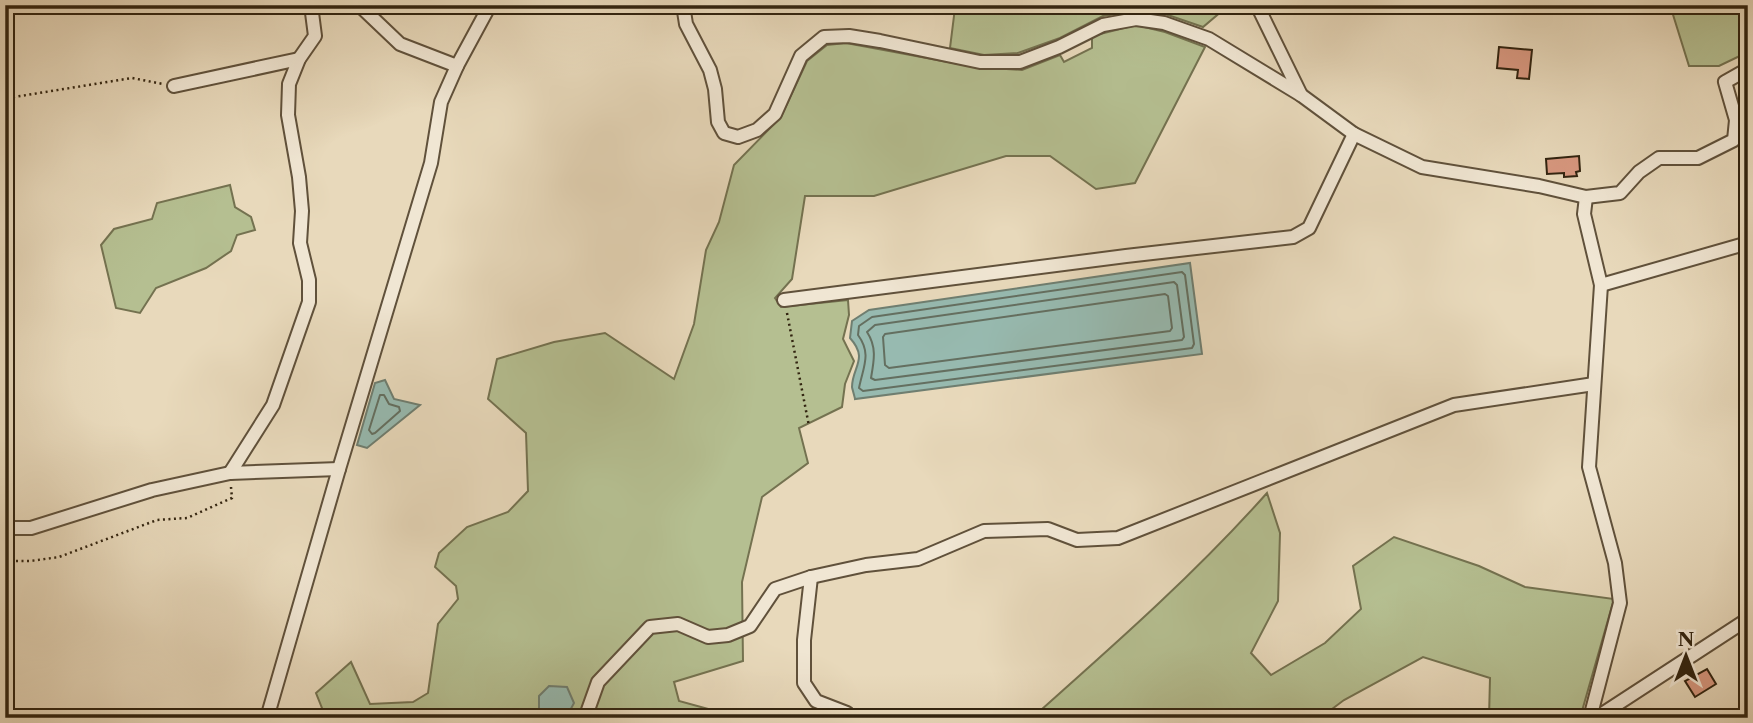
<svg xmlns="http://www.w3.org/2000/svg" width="1753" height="723" font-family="'Libre Caslon Text',serif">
<rect width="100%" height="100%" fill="#e8d9bb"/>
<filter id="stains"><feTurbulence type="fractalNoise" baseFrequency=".00286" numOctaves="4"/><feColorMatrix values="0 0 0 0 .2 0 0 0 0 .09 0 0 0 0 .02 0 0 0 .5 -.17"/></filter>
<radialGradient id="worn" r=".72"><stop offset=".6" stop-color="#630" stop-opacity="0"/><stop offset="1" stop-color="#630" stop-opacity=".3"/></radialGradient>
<g fill="#b5bf91" stroke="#747250" stroke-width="2">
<polygon points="959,5 1229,5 1203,27 1165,14 1136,11 1103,16 1060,38 1018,53 984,55 950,48 955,8"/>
<polygon points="1670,5 1748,5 1748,52 1719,66 1689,66"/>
<polygon points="1136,25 1165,32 1205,47 1135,183 1096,189 1050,156 1006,156 874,196 805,196 792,279 775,298 781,307 848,300 849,315 843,339 854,361 845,384 842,407 799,428 808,463 762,497 742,582 743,661 674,682 679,701 741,718 326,718 316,693 351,662 370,704 413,702 428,693 438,624 458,599 456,586 435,567 439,553 467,527 508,512 528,491 526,433 488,399 497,359 554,342 605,333 674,379 694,324 706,250 719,222 734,165 781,117 807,61 827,45 846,43 975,67 1022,70 1060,55 1064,62 1092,48 1092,36"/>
<polygon points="230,185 235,207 251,217 255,230 237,235 231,251 206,268 156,288 140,313 116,308 101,245 114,229 152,219 157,203"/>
<path d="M1267 493 1280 533 1278 601 1251 653 1271 675 1325 643 1361 609 1353 566 1394 537 1479 566 1525 587 1614 599 1580 718H1489L1490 678 1423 657 1344 700 1320 718H1032C1113 646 1195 574 1267 493Z"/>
</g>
<g fill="#97bab0" stroke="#6f7e70" stroke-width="2">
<path d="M1190 263 1202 354 855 399C855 398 852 388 852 387 852 367 869 359 850 338L852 321 869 310Z"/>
<polygon points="385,380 394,399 420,405 367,448 357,445 375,383"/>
<polygon points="549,686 567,687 574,703 566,718 539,718 539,696"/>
</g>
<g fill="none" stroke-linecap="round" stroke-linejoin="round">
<g stroke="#646f60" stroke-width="2">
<path d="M1182 272 1185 275 1194 344 1192 348 863 391 859 388C863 367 872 354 858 335L859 326 872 317Z"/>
<path d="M1174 282 1177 285 1184 337 1182 340 875 380 871 378C874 361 877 347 867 332L875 325Z"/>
<polygon points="1165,294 1168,296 1172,328 1170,331 889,368 885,365 883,337 885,334"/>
<polygon points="380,395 384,395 389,404 399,407 400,411 375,433 372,434 369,430"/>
</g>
</g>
<g fill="#d89880" stroke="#322410" stroke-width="2">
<polygon points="1499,47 1532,50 1529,79 1517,78 1518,70 1497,68"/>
<polygon points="1579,156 1580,171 1576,172 1577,176 1564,177 1564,173 1547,174 1546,159"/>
<polygon points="1707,669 1716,684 1695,697 1685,681"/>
</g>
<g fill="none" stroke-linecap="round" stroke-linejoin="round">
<defs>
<g id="street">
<polyline points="359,5 400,44 457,66"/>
<polyline points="683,5 686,24 710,70 715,89 718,122 724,133 738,137 757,130 775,114 801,56 824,37 849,36 880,41 980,62 1020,62 1059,47 1103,25 1136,19 1164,23 1209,39 1301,95 1354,134 1422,167 1539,186 1586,197 1620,193 1639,172 1659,158 1698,158 1734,140 1736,120 1725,82 1748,69"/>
<polyline points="1257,5 1301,95"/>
<polyline points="174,86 299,59"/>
<polyline points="1586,197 1584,214 1601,285 1589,467 1615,563 1620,603 1590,718"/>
<polyline points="1601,285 1748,243"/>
<polyline points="784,300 1126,256 1293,237 1309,228 1354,134"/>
<polyline points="230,473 273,405 309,302 309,280 300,243 302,211 299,177 288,115 289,84 299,59 315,36 311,5"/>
<polyline points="5,528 31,528 152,490 230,473 339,469"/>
<polyline points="811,577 804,640 804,683 816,701 847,713 849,718"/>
<polyline points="267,718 339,469 431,163 441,102 457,66 490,5"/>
<polyline points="592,718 588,710 598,682 650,627 678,624 708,637 728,635 750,626 775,589 811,577 866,565 918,559 984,531 1048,529 1077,540 1118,538 1454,405 1594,384"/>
<polyline points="1596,718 1748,619"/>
</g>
</defs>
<use href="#street" stroke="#60513b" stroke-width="16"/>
<g stroke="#322410" stroke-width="2.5" stroke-dasharray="2 3.5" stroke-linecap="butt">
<polyline points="5,87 8,98 132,78 163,84"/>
<polyline points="787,313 809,426"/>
<polyline points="5,561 30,561 59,557 157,520 187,518 232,498 231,487"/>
</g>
<use href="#street" stroke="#f0e6d3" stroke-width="12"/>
</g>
<rect width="1753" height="723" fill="none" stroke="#e8d9bb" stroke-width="28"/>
<rect x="7" y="7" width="1739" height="709" fill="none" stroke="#322410" stroke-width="3.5"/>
<rect x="14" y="14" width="1725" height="695" fill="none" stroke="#322410" stroke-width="2"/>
<g transform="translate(1686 656)" stroke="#f0e6d3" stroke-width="5" paint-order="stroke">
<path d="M0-5L12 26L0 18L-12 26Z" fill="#322410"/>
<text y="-10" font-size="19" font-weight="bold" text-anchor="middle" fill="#322410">N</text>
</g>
<rect width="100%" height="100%" filter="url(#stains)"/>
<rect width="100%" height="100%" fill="url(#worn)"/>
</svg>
